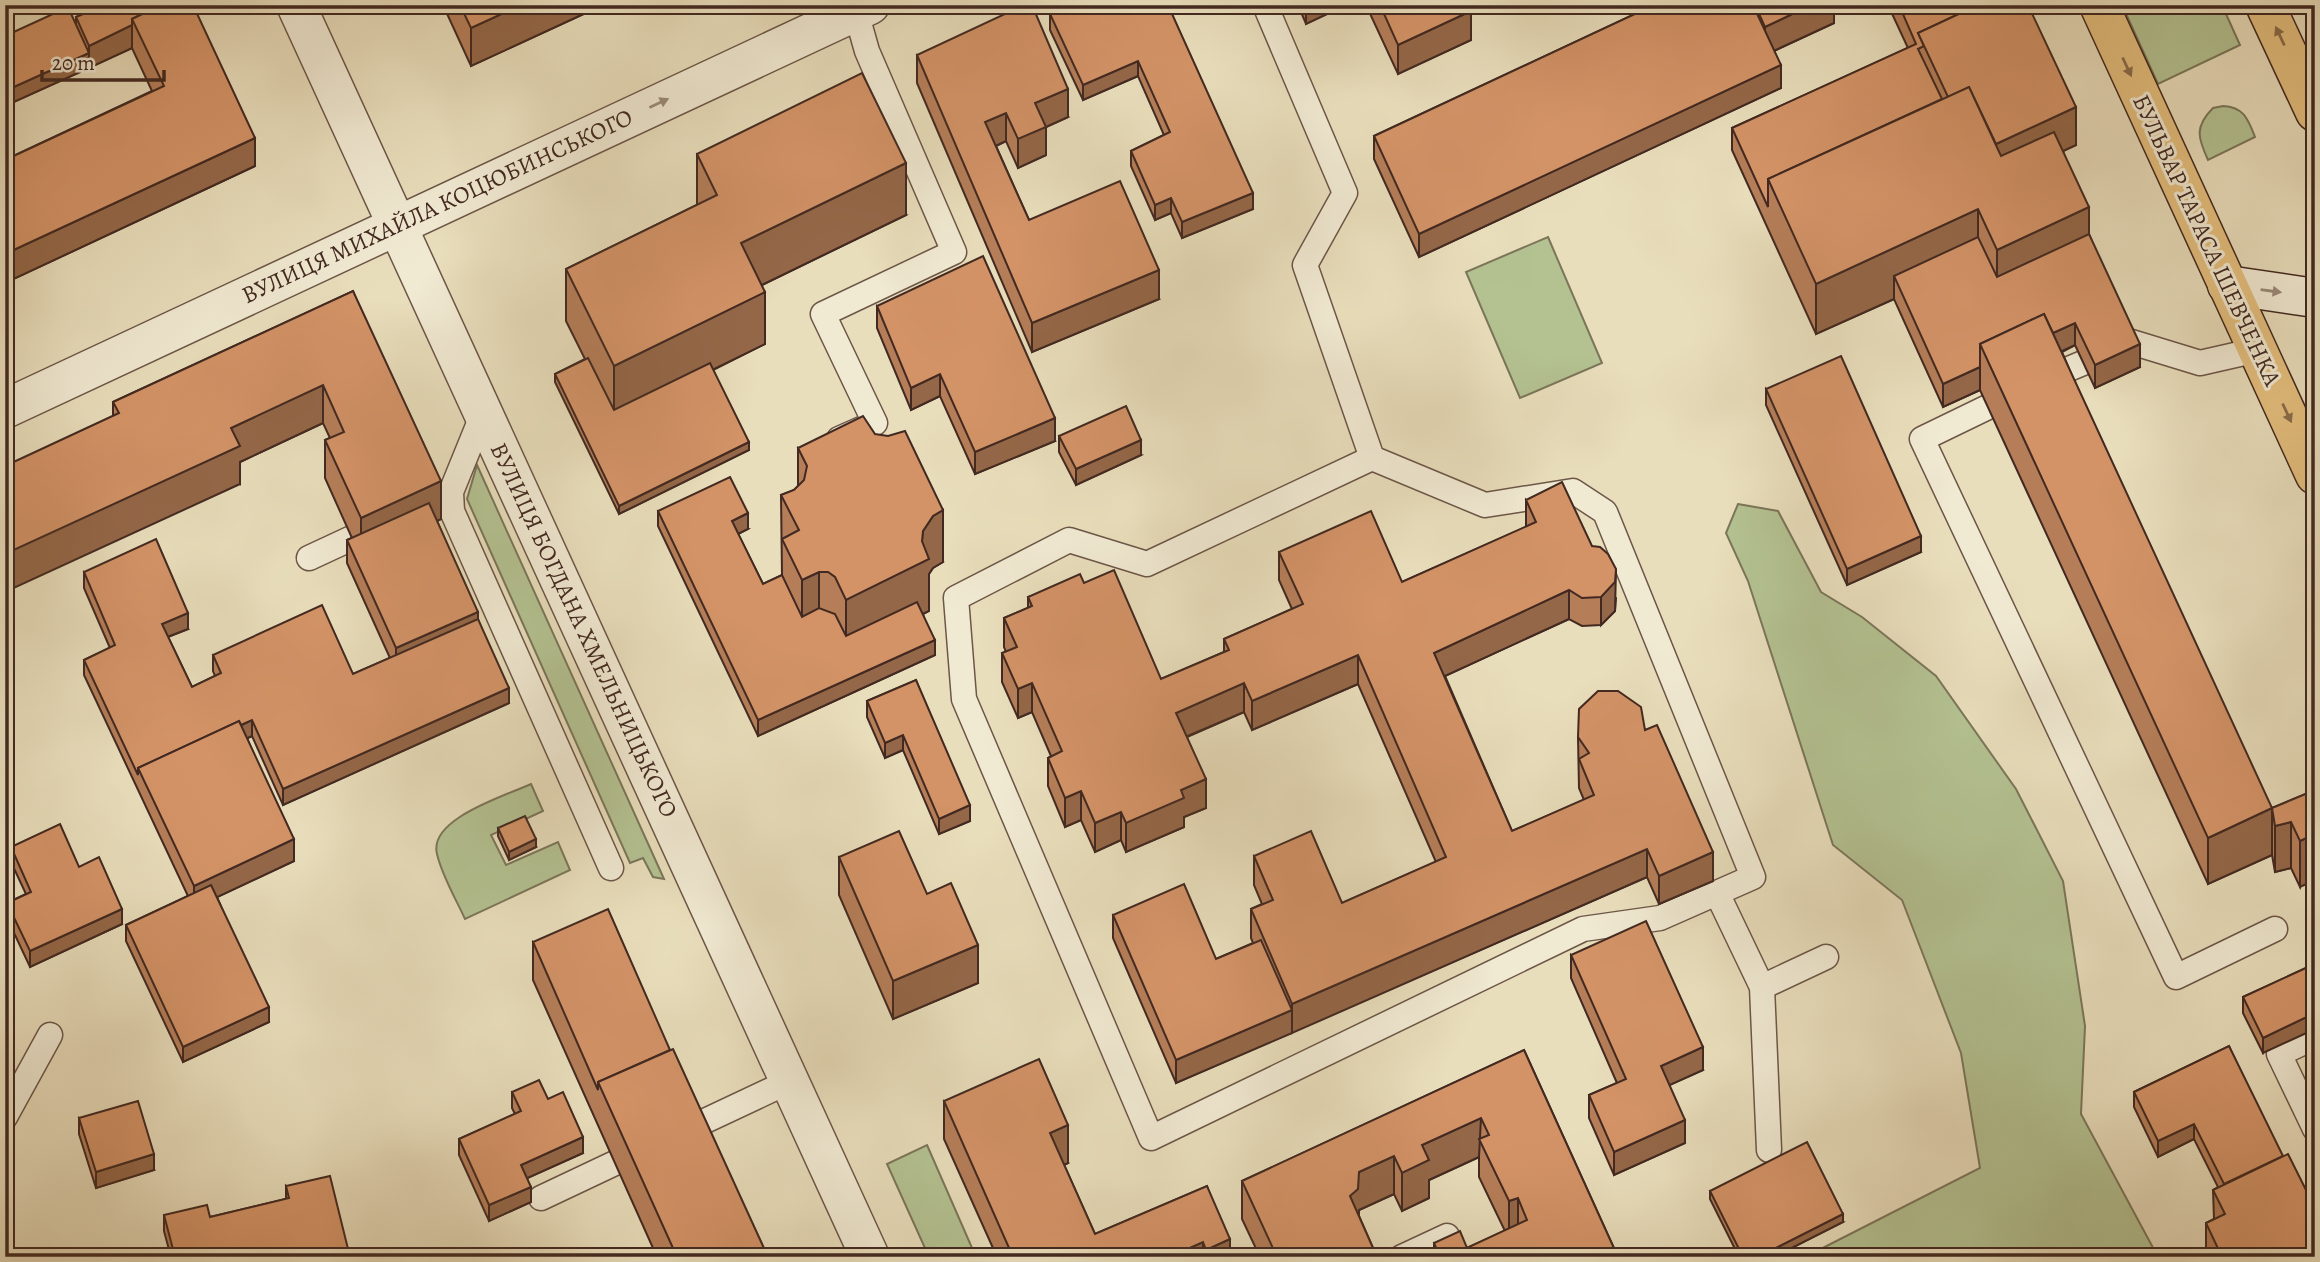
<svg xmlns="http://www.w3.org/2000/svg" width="2320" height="1262" font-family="Alegreya,serif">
<rect width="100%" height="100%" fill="#e9debc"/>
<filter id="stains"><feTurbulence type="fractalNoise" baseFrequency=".00286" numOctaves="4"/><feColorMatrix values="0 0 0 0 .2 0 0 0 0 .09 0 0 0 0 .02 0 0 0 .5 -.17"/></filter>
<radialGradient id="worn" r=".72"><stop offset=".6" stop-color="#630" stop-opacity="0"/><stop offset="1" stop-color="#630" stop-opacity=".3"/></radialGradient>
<g fill="#b4c292" stroke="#7b765a" stroke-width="2">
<polygon points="2122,5 2222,5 2240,45 2158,84"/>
<path d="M2223 106C2244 107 2248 119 2255 137L2208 160C2198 138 2194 127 2213 108Z"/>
<polygon points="1548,237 1602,363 1520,398 1466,272"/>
<polygon points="477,465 664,879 653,877 643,858 630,863 467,499"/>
<polygon points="1738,504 1778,511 1821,592 1862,617 1936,676 2016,789 2063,881 2085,1026 2081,1114 2158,1257 1805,1257 1980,1168 1961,1053 1902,900 1833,845 1748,581 1726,533"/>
<path d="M531 784 543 811 491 835 506 865 558 842 570 870 465 919C456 899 442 876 437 854 428 819 505 796 531 784Z"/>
<polygon points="927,1145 976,1257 929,1257 887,1164"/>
</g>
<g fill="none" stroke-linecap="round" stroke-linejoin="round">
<defs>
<g id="service">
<polyline points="1265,5 1345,193 1305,265 1372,458 1485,505 1573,491 1605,512 1753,877 1660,918 1583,929 1151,1138 964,699 956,598 1069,540 1147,564 1372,458"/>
<polyline points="2128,341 2200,363 2257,350"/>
<polyline points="2052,376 2083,363"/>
<polyline points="1988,407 1922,439 2176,977 2275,929"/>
<polyline points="484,411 451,492 452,511 611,868"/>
<polyline points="839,439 875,423 823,314 954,252 867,51 856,12"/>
<polyline points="309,558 352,538"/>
<polyline points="1717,893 1762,987 1769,1150"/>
<polyline points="1762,987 1826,957"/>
<polyline points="2315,1037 2279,1054 2315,1129"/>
<polyline points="5,1117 50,1035"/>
<polyline points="688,1129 790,1081"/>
<polyline points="541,1198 615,1163"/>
<polyline points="1402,1257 1447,1236"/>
</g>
<polyline id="minor" points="5,409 870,5"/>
<polyline id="tertiary" points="296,5 870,1257"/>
<polyline id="secondary" points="2227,285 2315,298"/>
<g id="primary">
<polyline points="2099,5 2315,475"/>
<polyline points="2265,5 2315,112"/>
</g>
</defs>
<use href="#service" stroke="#6c5648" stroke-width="27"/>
<use href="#minor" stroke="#6c5648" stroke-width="41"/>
<use href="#tertiary" stroke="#6c5648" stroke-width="41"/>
<use href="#secondary" stroke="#422921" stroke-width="41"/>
<use href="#primary" stroke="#422921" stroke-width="41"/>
<use href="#service" stroke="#f1ead3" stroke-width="24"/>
<use href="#minor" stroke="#f1ead3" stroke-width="38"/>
<use href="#tertiary" stroke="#f1ead3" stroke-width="38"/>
<use href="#secondary" stroke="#f1ead3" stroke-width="38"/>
<use href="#primary" stroke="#e4bf7e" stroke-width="38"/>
</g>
<g fill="#b57e59" stroke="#422921" stroke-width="2">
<polygon points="82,5 193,5 255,166 5,283 5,160 152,91 132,48 5,106 5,36 76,24 76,17 86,13"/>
<polygon points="443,5 603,5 471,66"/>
<polygon points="1168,5 1253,209 1182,238 1171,213 1155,220 1131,166 1131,151 1164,135 1138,76 1083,100 1050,30 1050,14"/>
<polygon points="1298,5 1346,5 1306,24"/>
<polygon points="1366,5 1468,5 1471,40 1398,74"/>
<polygon points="1509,5 1530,5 1512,13"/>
<polygon points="1654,5 1834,5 1834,23 1774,51 1781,88 1419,257 1374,159 1374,136"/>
<polygon points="1888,5 2028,5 2076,145 2063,151 2089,234 2140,367 2095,388 2075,345 2062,352 2272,855 2208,884 1980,390 1943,407 1894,299 1816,334 1732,150 1732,128 1908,48"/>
<polygon points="917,55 1068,117 1046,127 1046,155 1018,168 1006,141 996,146 1029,220 1159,299 1032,352 917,83"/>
<polygon points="697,154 906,215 762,285 765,344 713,370 749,450 619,514 555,382 555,374 585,359 566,321 566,269 697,205"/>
<polygon points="353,291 441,519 437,521 478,619 509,703 283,805 252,736 247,738 294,861 217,897 269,1022 183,1062 126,941 126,925 188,896 84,675 84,660 110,648 84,588 84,572 188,629 168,637 192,687 215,676 213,671 213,655 353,674 390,658 347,563 347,540 352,538 325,478 325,440 330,438 323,423 240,462 240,484 113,416 113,402"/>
<polygon points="877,306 1055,441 975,474 940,396 911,410 877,328"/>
<polygon points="1766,389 1921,552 1847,585 1766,405"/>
<polygon points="1059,436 1141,455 1076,485 1059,452"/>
<polygon points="798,448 943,562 933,568 929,574 929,611 923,614 935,655 758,736 658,526 658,511 748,529 738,534 763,584 782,575 781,495 794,490 798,486"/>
<polygon points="1526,500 1616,598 1615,611 1601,625 1582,626 1569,619 1445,676 1512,831 1584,800 1579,788 1578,737 1645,730 1713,881 1659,904 1647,877 1176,1083 1113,938 1113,915 1216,959 1253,943 1251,938 1251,909 1262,904 1254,885 1254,856 1342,903 1436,862 1358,684 1252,730 1244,712 1187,737 1206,808 1184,817 1184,827 1126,852 1121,840 1095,852 1081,820 1065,827 1048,786 1048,758 1051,756 1032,712 1018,718 1002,682 1002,653 1006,652 1004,647 1004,618 1028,608 1028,597 1084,583 1161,679 1224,652 1224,639 1292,609 1279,580 1279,552 1402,582 1526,527"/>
<polygon points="916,680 970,821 939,834 903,750 885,758 867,717 867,701"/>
<polygon points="2315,790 2300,887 2291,868 2275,872 2272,855 2272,808"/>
<polygon points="498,828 536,847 509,860 498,836"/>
<polygon points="11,847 79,867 122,924 30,967 7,918 7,903 26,894 11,862"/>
<polygon points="839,857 927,894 978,983 893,1019 839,895"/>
<polygon points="533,942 670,1050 768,1257 657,1257 533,980"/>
<polygon points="1571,955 1703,1070 1669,1085 1685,1143 1614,1175 1589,1118 1589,1095 1617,1083 1571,978"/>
<polygon points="2308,967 2263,1053 2243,1013 2243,997"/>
<polygon points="2229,1046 2315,1257 2208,1257 2206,1252 2206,1223 2214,1219 2213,1190 2218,1187 2194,1139 2158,1157 2134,1107 2134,1092"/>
<polygon points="1524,1050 1618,1257 1434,1257 1434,1243 1467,1248 1505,1231 1479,1177 1479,1157 1429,1180 1429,1198 1402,1211 1394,1194 1359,1210 1359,1216 1377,1257 1260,1257 1242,1219 1242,1181"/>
<polygon points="512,1092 548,1099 583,1153 527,1178 531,1202 489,1221 459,1155 459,1139 515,1114 512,1108"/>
<polygon points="944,1101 1068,1163 1064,1165 1095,1234 1207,1186 1230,1257 997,1257 944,1139"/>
<polygon points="79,1118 154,1170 96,1188 79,1134"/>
<polygon points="286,1186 350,1257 171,1257 164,1231 164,1215 210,1217 286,1199"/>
<polygon points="1710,1191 1843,1222 1774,1257 1739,1257 1710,1199"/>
</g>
<g fill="#946748" stroke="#422921" stroke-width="2">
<polygon points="521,5 603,5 471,66 471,28"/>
<polygon points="1306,5 1346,5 1306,24"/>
<polygon points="1512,5 1530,5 1512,13"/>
<polygon points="1811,5 1834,5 1834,23 1765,55 1765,27"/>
<polygon points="1471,11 1471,40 1398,74 1398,45"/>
<polygon points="132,25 132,48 89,68 89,46"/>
<polygon points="89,53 89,68 5,106 5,91"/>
<polygon points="1138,61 1138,76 1083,100 1083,85"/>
<polygon points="1781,65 1781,88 1419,257 1419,234"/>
<polygon points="1068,89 1068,117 1046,127 1046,155 1018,168 1018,139 1035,103"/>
<polygon points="2076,107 2076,145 1992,184 1992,146"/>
<polygon points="1006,113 1006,141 985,151 985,122"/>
<polygon points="255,138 255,166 5,283 5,254"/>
<polygon points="906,163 906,215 741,295 741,243"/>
<polygon points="1253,193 1253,209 1182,238 1182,222"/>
<polygon points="1171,198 1171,213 1155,220 1155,205"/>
<polygon points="2089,207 2089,257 1997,300 1997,250"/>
<polygon points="1978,209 1978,260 1894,276 1894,299 1816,334 1816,284"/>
<polygon points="1159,270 1159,299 1032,352 1032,323"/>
<polygon points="765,292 765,344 614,418 614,366"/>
<polygon points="2075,323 2075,345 1998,381 1989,363"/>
<polygon points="2140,344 2140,367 2095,388 2095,365"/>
<polygon points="1980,367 1980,390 1943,407 1943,384"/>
<polygon points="940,374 940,396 911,410 911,388"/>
<polygon points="323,385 323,423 240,462 240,484 5,592 5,554 231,428"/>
<polygon points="1055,418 1055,441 975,474 975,452"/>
<polygon points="1141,440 1141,455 1076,485 1076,469"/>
<polygon points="749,442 749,450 619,514 619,506"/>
<polygon points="441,481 441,519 361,556 361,518"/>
<polygon points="943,510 943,562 933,568 929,574 929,611 846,652 846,600 922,541 923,531 933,516"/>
<polygon points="748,513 748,529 732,537 732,521"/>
<polygon points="1921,536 1921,552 1847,585 1847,569"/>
<polygon points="1616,569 1615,611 1601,625 1601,597"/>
<polygon points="819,572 819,624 802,632 802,580"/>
<polygon points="1569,590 1569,619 1434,681 1434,653"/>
<polygon points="478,612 478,635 396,670 396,648"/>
<polygon points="188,613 188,629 162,639 162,624"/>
<polygon points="935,640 935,655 758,736 758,720"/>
<polygon points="1358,655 1358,684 1252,730 1252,701"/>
<polygon points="1032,683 1032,712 1018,718 1018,689"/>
<polygon points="1244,683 1244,712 1176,741 1176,713"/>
<polygon points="509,688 509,703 283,805 283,789"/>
<polygon points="252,720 252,736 147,786 141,773"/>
<polygon points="903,735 903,750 885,758 885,743"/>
<polygon points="1206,779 1206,808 1184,817 1184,827 1126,852 1126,823 1181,790"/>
<polygon points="1081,791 1081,820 1065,827 1065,798"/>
<polygon points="970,805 970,821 939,834 939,819"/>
<polygon points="2272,808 2272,855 2208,884 2208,838"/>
<polygon points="1121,812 1121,840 1095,852 1095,823"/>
<polygon points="2291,822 2291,868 2275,872 2275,826"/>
<polygon points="2315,834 2315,880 2300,887 2300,841"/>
<polygon points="294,839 294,861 194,908 194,886"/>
<polygon points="536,839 536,847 509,860 509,852"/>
<polygon points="1647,849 1647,877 1292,1033 1292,1004"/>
<polygon points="1713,852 1713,881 1659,904 1659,876"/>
<polygon points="122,909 122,924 30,967 30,951"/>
<polygon points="978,945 978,983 893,1019 893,981"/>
<polygon points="269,1007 269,1022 183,1062 183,1047"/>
<polygon points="1292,1010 1292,1033 1176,1083 1176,1060"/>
<polygon points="2315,1013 2315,1029 2263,1053 2263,1038"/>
<polygon points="1703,1047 1703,1070 1661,1089 1661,1066"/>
<polygon points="1481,1118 1479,1157 1429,1180 1429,1198 1402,1211 1402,1173 1422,1145"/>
<polygon points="1685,1120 1685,1143 1614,1175 1614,1152"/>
<polygon points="2194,1124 2194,1139 2158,1157 2158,1141"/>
<polygon points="1068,1125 1068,1163 1050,1171 1050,1133"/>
<polygon points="583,1137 583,1153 521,1181 521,1165"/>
<polygon points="154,1154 154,1170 96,1188 96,1172"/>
<polygon points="1394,1156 1394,1194 1359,1210 1358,1227 1350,1196 1359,1172"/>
<polygon points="531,1187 531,1202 489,1221 489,1205"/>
<polygon points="1518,1198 1518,1236 1509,1239 1509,1201"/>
<polygon points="1843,1214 1843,1222 1774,1257 1758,1257"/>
<polygon points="1230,1239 1230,1257 1206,1257 1206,1250"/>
<polygon points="1203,1242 1203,1257 1169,1257"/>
<polygon points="1149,1249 1149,1257 1137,1257 1137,1254"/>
</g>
<g fill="#d39367" stroke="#422921" stroke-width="2">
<polygon points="93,5 161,5 132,19 132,25 89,46 76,17 95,9"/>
<polygon points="161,5 193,5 255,138 5,254 5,160 164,86 132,19"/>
<polygon points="460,5 521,5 471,28"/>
<polygon points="1024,5 1032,5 1068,89 1035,103 1046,127 1018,139 1006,113 985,122 1029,220 1120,181 1159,270 1032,323 917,55"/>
<polygon points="1071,5 1168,5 1253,193 1182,222 1171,198 1155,205 1131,151 1170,132 1138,61 1083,85 1050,14"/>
<polygon points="1380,5 1468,5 1471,11 1398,45"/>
<polygon points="1654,5 1753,5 1781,65 1419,234 1374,136"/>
<polygon points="1755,5 1811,5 1765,27"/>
<polygon points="1899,5 1978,5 1918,33 1924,46 1918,49 1942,99 1768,179 1768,207 1732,128 1916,44"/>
<polygon points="1978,5 2028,5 2076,107 1996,144 1969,87 1948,97 1918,33"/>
<polygon points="68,7 89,53 5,91 5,36"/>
<polygon points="862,73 906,163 741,243 765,292 614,366 566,269 717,195 697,154"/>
<polygon points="1969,87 2001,156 2054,132 2089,207 1997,250 1978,209 1816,284 1768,179"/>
<polygon points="2089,234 2140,344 2095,365 2075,323 2053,333 2044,314 1980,344 1980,367 1943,384 1894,276 1978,237 1997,277"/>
<polygon points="983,256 1055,418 975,452 940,374 911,388 877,306"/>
<polygon points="353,291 441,481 361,518 325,440 344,432 323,385 231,428 240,446 5,554 5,466 119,413 113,402"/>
<polygon points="2044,314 2272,808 2208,838 1980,344"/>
<polygon points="1841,356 1921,536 1847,569 1766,389"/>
<polygon points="588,358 614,410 710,363 749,442 619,506 555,374"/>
<polygon points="1126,406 1141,440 1076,469 1059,436"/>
<polygon points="863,416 875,434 888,436 905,431 943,510 933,516 923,531 922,541 929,559 846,600 835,577 828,572 819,572 802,580 782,539 799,530 781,495 794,490 804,480 807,466 798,448"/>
<polygon points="730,477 748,513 732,521 763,584 782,575 802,617 819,608 835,614 846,636 917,602 935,640 758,720 658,511"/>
<polygon points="1562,482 1592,546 1600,547 1608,554 1616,569 1615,582 1601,597 1582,598 1569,590 1434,653 1512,831 1594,795 1579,759 1589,753 1578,737 1579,709 1598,691 1618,691 1641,707 1645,730 1657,725 1713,852 1659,876 1647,849 1292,1004 1251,909 1273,900 1254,856 1311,831 1342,903 1446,857 1358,655 1252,701 1244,683 1176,713 1206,779 1181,790 1184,798 1126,823 1121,812 1095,823 1081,791 1065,798 1048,758 1062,751 1032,683 1018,689 1002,653 1017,647 1004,618 1032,606 1028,597 1080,574 1084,583 1114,570 1161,679 1229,650 1224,639 1303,604 1279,552 1371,511 1402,582 1536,522 1526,500"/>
<polygon points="429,503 478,612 396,648 347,540"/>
<polygon points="156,539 188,613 162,624 192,687 221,673 213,655 322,605 353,674 478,619 509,688 283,789 252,720 241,725 239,721 138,768 138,775 84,660 115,645 84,572"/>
<polygon points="916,680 970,805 939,819 903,735 885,743 867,701"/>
<polygon points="239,721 294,839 194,886 138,768"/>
<polygon points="2315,790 2315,834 2300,841 2291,822 2275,826 2272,808"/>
<polygon points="525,816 536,839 509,852 498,828"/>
<polygon points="60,824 79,867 99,857 122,909 30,951 7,903 31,892 11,847"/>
<polygon points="899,831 927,894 951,883 978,945 893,981 839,857"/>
<polygon points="1184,884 1216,959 1261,940 1292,1010 1176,1060 1113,915"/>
<polygon points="211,885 269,1007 183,1047 126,925"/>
<polygon points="608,909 670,1050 598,1082 598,1090 533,942"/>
<polygon points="1646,921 1703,1047 1661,1066 1685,1120 1614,1152 1589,1095 1626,1079 1571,955"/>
<polygon points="2308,967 2315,980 2315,1013 2263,1038 2243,997"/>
<polygon points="2229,1046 2283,1156 2224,1184 2194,1124 2158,1141 2134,1092"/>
<polygon points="673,1049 768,1257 677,1257 598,1082"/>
<polygon points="1524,1050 1618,1257 1440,1257 1434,1243 1460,1231 1467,1248 1527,1220 1518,1198 1509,1201 1479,1139 1489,1135 1481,1118 1422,1145 1429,1160 1402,1173 1394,1156 1359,1172 1358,1189 1350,1196 1377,1257 1277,1257 1242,1181"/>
<polygon points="1039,1059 1068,1125 1050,1133 1095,1234 1207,1186 1230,1239 1206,1250 1203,1242 1169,1257 1152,1257 1149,1249 1137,1254 1138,1257 1013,1257 944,1101"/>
<polygon points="539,1080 548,1099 563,1092 583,1137 521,1165 531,1187 489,1205 459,1139 521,1111 512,1092"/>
<polygon points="138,1101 154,1154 96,1172 79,1118"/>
<polygon points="1807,1142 1843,1214 1758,1257 1743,1257 1710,1191"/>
<polygon points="2288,1154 2315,1208 2315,1257 2222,1257 2206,1223 2225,1214 2213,1190"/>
<polygon points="330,1176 350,1257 175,1257 164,1215 207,1205 210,1217 289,1198 286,1186"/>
</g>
<defs><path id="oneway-solid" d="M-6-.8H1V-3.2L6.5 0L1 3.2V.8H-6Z" transform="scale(1.75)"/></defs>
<g fill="#8b6c4b">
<use href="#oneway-solid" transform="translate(2280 36) rotate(-115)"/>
<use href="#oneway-solid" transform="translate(2127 67) rotate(65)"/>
<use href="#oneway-solid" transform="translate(2287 413) rotate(65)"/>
</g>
<g fill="#9a8a7a">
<use href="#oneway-solid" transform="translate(659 103) rotate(-25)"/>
<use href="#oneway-solid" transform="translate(2271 291) rotate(8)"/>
</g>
<g text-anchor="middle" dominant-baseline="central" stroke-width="6" stroke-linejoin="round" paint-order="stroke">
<g font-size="24" fill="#422921" stroke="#f1ead3">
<text transform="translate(437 206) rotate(-25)">ВУЛИЦЯ МИХАЙЛА КОЦЮБИНСЬКОГО</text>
<text transform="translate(2207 240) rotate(65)">БУЛЬВАР ТАРАСА ШЕВЧЕНКА</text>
<text transform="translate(584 630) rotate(65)">ВУЛИЦЯ БОГДАНА ХМЕЛЬНИЦЬКОГО</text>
</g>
</g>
<rect width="2320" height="1262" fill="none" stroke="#e9debc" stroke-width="28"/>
<rect x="7" y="7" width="2306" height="1248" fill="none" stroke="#422921" stroke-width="3.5"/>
<rect x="14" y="14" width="2292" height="1234" fill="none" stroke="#422921" stroke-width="2"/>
<path d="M42 70v10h122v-10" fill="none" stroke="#422921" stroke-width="3.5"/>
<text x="52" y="70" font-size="21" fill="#422921" stroke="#f1ead3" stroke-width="5" paint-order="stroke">20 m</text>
<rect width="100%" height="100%" filter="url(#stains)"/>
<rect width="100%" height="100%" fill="url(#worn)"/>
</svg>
